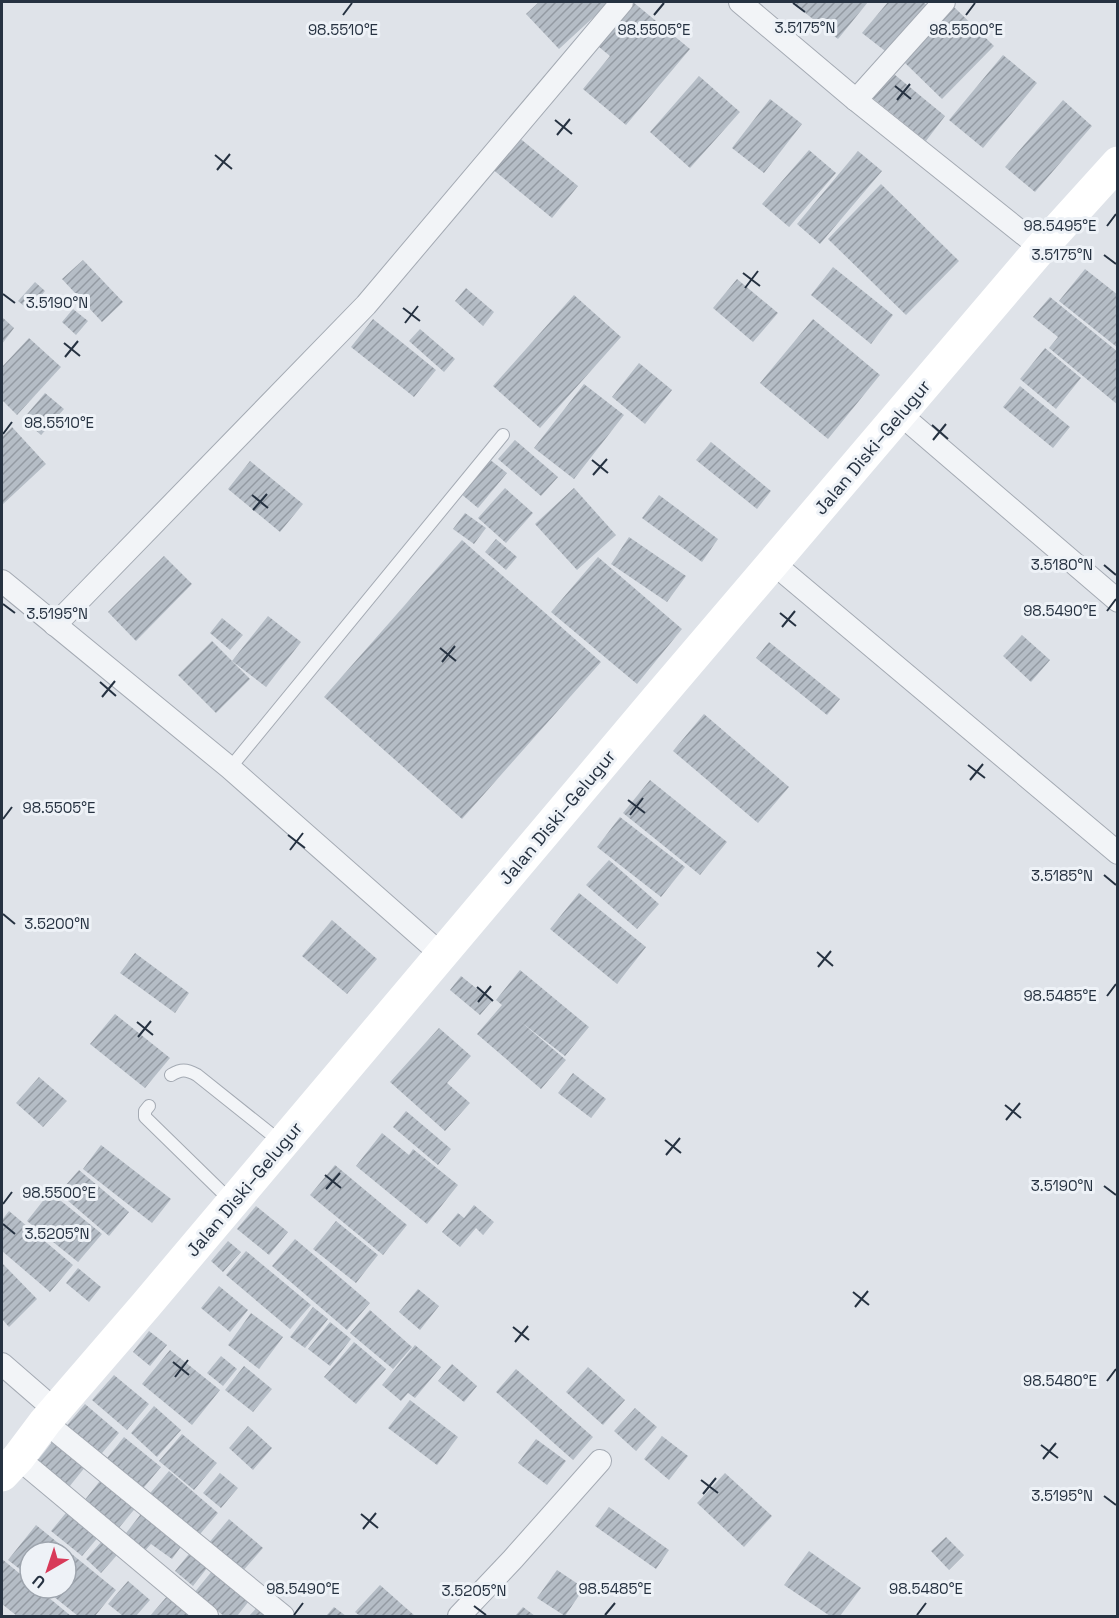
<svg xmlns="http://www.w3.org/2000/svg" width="1119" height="1618" font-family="'Space Grotesk',sans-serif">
<defs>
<pattern id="building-hatch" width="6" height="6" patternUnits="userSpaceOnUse" patternTransform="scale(1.5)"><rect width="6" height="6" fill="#b5bdc6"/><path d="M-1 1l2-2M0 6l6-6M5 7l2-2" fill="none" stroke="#939aa2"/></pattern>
</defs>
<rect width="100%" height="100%" fill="#dfe3e9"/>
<g fill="url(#building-hatch)">
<polygon points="539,2 610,2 559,49 526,14"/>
<polygon points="626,2 633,2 690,49 626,125 583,89 610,56 593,42"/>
<polygon points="796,2 868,2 838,39 794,4"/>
<polygon points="888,2 923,2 928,6 889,54 862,33"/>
<polygon points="954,7 994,46 942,99 902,60"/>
<polygon points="1003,55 1037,83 983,148 949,120"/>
<polygon points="889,70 945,116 926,141 869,95"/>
<polygon points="699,76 740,112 690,168 650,132"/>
<polygon points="770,99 802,124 764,173 732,148"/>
<polygon points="1063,100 1092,126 1035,192 1005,167"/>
<polygon points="517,136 578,186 552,218 491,168"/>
<polygon points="809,150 836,173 789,227 762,204"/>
<polygon points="858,151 882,171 820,244 797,224"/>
<polygon points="881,184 959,261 906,315 828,239"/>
<polygon points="83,260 123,302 102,322 62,279"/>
<polygon points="833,267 893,315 871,344 811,295"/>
<polygon points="1085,269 1118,295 1118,348 1059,301"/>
<polygon points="737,279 778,313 753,342 713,308"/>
<polygon points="35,282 45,291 29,310 18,301"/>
<polygon points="466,288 494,312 483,326 455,301"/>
<polygon points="574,295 621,337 540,428 493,386"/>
<polygon points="1050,297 1118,352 1118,405 1049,348 1058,337 1033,317"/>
<polygon points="73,309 88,321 76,335 62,322"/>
<polygon points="2,317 14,328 2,344"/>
<polygon points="373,319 436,370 414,397 351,347"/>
<polygon points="813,319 880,375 828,439 760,383"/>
<polygon points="420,329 455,359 444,372 409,341"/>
<polygon points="29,338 61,367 17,415 2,400 2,367"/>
<polygon points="1045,348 1081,378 1056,409 1020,379"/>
<polygon points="639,363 672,390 645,424 612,397"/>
<polygon points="584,384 624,415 574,479 534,448"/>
<polygon points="1020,386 1070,427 1053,448 1003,407"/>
<polygon points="45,393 64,409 41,435 23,419"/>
<polygon points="12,427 46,464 2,505 2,437"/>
<polygon points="515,440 558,477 541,496 498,459"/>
<polygon points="711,442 771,491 757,509 696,460"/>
<polygon points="489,459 507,473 478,508 460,493"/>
<polygon points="250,461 303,504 280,532 228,489"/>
<polygon points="505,488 533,513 506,543 478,518"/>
<polygon points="574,488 616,535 577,570 535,524"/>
<polygon points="659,495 718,539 702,562 642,518"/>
<polygon points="465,513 486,528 474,544 453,529"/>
<polygon points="629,537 686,576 667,602 611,564"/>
<polygon points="496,539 517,557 506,570 485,552"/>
<polygon points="462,540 601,662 462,819 324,697"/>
<polygon points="164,556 192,584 136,641 108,612"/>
<polygon points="598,557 682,629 637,684 551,612"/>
<polygon points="268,616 301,642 266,687 232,661"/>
<polygon points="222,618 243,635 230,650 210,633"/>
<polygon points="1022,635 1050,660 1031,682 1003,656"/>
<polygon points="212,641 250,679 216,713 178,675"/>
<polygon points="769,642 840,699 827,715 756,658"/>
<polygon points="704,714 789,787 758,823 673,751"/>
<polygon points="650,780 727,842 700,875 623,813"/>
<polygon points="620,817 685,867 661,897 597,847"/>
<polygon points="609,860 659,904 637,929 586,885"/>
<polygon points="579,893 646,947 617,984 550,929"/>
<polygon points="332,920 377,959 347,994 302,956"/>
<polygon points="135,953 189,993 175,1013 120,973"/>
<polygon points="520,970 589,1027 565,1056 521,1022 566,1060 541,1089 477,1034 502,1005 496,1000"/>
<polygon points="461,976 492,1001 480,1015 450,990"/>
<polygon points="115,1014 170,1058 145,1088 90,1044"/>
<polygon points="439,1028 471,1056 447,1083 470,1103 445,1131 390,1082"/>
<polygon points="573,1073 606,1099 591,1118 558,1093"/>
<polygon points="39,1077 67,1101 43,1127 16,1103"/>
<polygon points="406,1111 451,1149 438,1165 393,1127"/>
<polygon points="382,1133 409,1155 413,1149 458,1185 427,1224 356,1166"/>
<polygon points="101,1145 171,1199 152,1223 83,1169"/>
<polygon points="335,1165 407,1225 383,1255 310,1195"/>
<polygon points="79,1170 129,1212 109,1236 59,1193"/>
<polygon points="50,1192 102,1234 78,1262 27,1221"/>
<polygon points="474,1205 494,1222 483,1235 476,1228 460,1247 442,1232 458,1213 464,1218"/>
<polygon points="256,1206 288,1232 269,1255 237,1229"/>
<polygon points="9,1211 73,1265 50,1292 2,1251 2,1220"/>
<polygon points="336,1221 378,1255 356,1283 313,1249"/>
<polygon points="295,1239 370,1303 347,1330 272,1266"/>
<polygon points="228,1241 241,1252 223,1272 211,1261"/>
<polygon points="246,1251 311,1305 290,1329 226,1275"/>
<polygon points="2,1263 37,1299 9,1327 2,1319"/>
<polygon points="78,1268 101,1287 89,1302 66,1283"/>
<polygon points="219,1286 248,1310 230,1332 201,1308"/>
<polygon points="418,1289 439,1306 420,1330 399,1312"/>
<polygon points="313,1307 328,1319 305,1348 290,1337"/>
<polygon points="370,1310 412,1347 393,1369 350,1333"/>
<polygon points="251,1313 283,1337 259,1369 228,1345"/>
<polygon points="330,1322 351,1339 330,1366 308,1349"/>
<polygon points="149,1331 167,1345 150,1366 133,1352"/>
<polygon points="354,1342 386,1369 356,1404 324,1377"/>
<polygon points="415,1345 441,1367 415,1398 408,1393 401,1401 382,1385"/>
<polygon points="170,1350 220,1390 192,1425 142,1384"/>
<polygon points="221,1356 237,1369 223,1386 207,1373"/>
<polygon points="452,1364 477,1386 464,1402 438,1381"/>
<polygon points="244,1366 272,1389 253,1412 225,1390"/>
<polygon points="588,1367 625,1400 603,1425 566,1392"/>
<polygon points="516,1369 593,1437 573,1460 496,1392"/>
<polygon points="114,1375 149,1404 127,1430 92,1400"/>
<polygon points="410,1400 458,1437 437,1465 388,1428"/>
<polygon points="85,1404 119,1433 97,1459 63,1430"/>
<polygon points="154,1406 181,1430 157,1457 131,1433"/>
<polygon points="635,1408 657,1427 636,1451 614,1431"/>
<polygon points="248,1426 272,1448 253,1470 229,1448"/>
<polygon points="182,1434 217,1463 194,1490 159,1461"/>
<polygon points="662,1436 688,1456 669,1480 644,1459"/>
<polygon points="124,1437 161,1467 140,1492 103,1463"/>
<polygon points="536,1439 566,1461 547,1485 518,1463"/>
<polygon points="54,1440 86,1466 69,1487 37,1461"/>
<polygon points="169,1471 218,1513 195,1540 146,1498"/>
<polygon points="220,1473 238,1488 221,1508 203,1493"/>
<polygon points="725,1473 772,1516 744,1547 697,1503"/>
<polygon points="103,1477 138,1505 118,1529 84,1501"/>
<polygon points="609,1507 669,1550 656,1569 595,1526"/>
<polygon points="70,1508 101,1534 82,1556 51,1531"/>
<polygon points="144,1510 185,1541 172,1559 151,1544 143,1553 123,1537"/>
<polygon points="229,1519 263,1548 241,1573 207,1545"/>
<polygon points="36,1525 116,1590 95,1616 78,1616 43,1588 66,1588 66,1552 30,1552 30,1577 8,1560"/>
<polygon points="946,1537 964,1555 949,1570 931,1551"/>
<polygon points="102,1541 117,1555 101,1573 86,1559"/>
<polygon points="193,1549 211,1563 193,1586 175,1571"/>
<polygon points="809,1551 861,1588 840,1616 830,1616 784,1585"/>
<polygon points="2,1559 30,1582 30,1588 37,1588 71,1616 17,1616 2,1604"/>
<polygon points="217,1565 254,1595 237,1616 224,1616 194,1593"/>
<polygon points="557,1570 584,1588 565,1616 537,1598"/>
<polygon points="128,1581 150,1600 136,1616 123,1616 108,1604"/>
<polygon points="380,1585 415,1616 360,1616 355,1612"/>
<polygon points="169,1594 195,1616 150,1616"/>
<polygon points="261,1603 277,1616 249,1616"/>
<polygon points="334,1607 346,1616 326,1616"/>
<polygon points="523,1607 535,1616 515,1616"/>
</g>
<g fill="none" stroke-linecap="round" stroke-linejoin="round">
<defs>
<g id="service">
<polyline points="230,768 503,435"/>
<path d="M171 1075C181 1069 186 1069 197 1075L281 1142"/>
<polyline points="149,1106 145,1111 145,1117 231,1201"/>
</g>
<g id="minor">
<polyline points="740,2 856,100 1041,248"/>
<polyline points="856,100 944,2"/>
<polyline points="900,414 1118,601"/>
<polyline points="773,563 1118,853"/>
<polyline points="2,581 230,768 441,954"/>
<polyline points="55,625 366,305 622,2"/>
<polyline points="2,1364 55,1410"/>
<polyline points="45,1422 283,1616"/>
<polyline points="18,1458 207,1616"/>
<polyline points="459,1616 513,1559 600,1461"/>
</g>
</defs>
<use href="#service" stroke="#a4aab3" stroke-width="14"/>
<use href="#minor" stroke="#a4aab3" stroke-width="24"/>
<use href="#service" stroke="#f2f4f7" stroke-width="12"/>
<use href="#minor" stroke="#f2f4f7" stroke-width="22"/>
<polyline stroke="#fff" stroke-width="33" points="2,1475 18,1458 45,1422 146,1305 657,699 1041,248 1118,163"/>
</g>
<path fill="none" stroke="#263241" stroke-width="2" d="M793 3 805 12M343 15 352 3M654 15 664 3M966 15 975 3M895 86 911 99M897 100 910 84M555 120 572 134M557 135 570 119M215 155 232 169M217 170 230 154M1107 226 1116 214M1104 255 1116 264M743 273 760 286M745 288 758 271M3 294 15 303M403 308 420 321M405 323 418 306M64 343 80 356M65 357 78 341M932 425 948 439M3 434 12 422M933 440 946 424M592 460 608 473M593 475 607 459M252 495 268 508M253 510 267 494M1104 565 1116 575M3 604 15 613M1107 611 1116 599M780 613 796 626M782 627 795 611M440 648 456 661M442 662 455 646M100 682 116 696M102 697 115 681M968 765 985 778M970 780 983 764M628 800 645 813M630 815 643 798M3 819 12 807M288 835 305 848M290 850 303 833M1104 875 1116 885M3 914 15 924M817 952 833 966M818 967 831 951M477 987 493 1001M1107 996 1116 984M478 1002 491 986M137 1022 153 1035M138 1037 151 1021M1005 1105 1021 1118M1006 1120 1020 1103M665 1140 681 1153M666 1155 680 1138M325 1175 341 1188M1104 1186 1116 1195M326 1189 340 1173M3 1204 12 1192M3 1224 15 1234M853 1292 869 1305M855 1307 868 1291M513 1327 529 1340M515 1342 528 1326M173 1362 189 1375M175 1377 188 1360M1107 1381 1116 1369M1041 1445 1058 1458M1043 1459 1056 1443M701 1480 718 1493M703 1494 716 1478M1104 1496 1116 1505M361 1514 378 1528M363 1529 376 1513M474 1606 486 1615M294 1615 303 1603M605 1615 615 1603M917 1615 926 1603"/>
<g text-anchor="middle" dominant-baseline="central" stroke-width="6" stroke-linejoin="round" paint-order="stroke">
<g font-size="18" fill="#263241" stroke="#eef2f7">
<text transform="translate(872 447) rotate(-50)">Jalan Diski–Gelugur</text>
<text transform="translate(557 817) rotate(-50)">Jalan Diski–Gelugur</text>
<text transform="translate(244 1189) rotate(-50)">Jalan Diski–Gelugur</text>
</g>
</g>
<g font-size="15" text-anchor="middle" fill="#263241" stroke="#eef2f7" stroke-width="6" stroke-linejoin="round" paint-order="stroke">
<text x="805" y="33">3.5175°N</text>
<text x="343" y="35">98.5510°E</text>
<text x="654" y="35">98.5505°E</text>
<text x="966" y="35">98.5500°E</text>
<text x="1060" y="231">98.5495°E</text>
<text x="1062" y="260">3.5175°N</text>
<text x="57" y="308">3.5190°N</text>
<text x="59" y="428">98.5510°E</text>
<text x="1062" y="570">3.5180°N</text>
<text x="1060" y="616">98.5490°E</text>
<text x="57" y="619">3.5195°N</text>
<text x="59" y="813">98.5505°E</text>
<text x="1062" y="881">3.5185°N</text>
<text x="57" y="929">3.5200°N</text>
<text x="1060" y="1001">98.5485°E</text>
<text x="1062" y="1191">3.5190°N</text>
<text x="59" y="1198">98.5500°E</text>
<text x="57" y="1239">3.5205°N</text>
<text x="1060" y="1386">98.5480°E</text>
<text x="1062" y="1501">3.5195°N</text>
<text x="303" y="1594">98.5490°E</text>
<text x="615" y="1594">98.5485°E</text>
<text x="926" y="1594">98.5480°E</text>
<text x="474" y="1596">3.5205°N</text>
</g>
<rect width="1119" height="1618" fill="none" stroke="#263241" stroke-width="6"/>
<g transform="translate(48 1570) rotate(219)"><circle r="28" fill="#eef2f7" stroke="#9ea5ae" stroke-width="1.5"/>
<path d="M0-4.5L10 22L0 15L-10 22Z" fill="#d83a59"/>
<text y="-9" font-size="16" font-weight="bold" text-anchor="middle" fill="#263241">U</text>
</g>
</svg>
